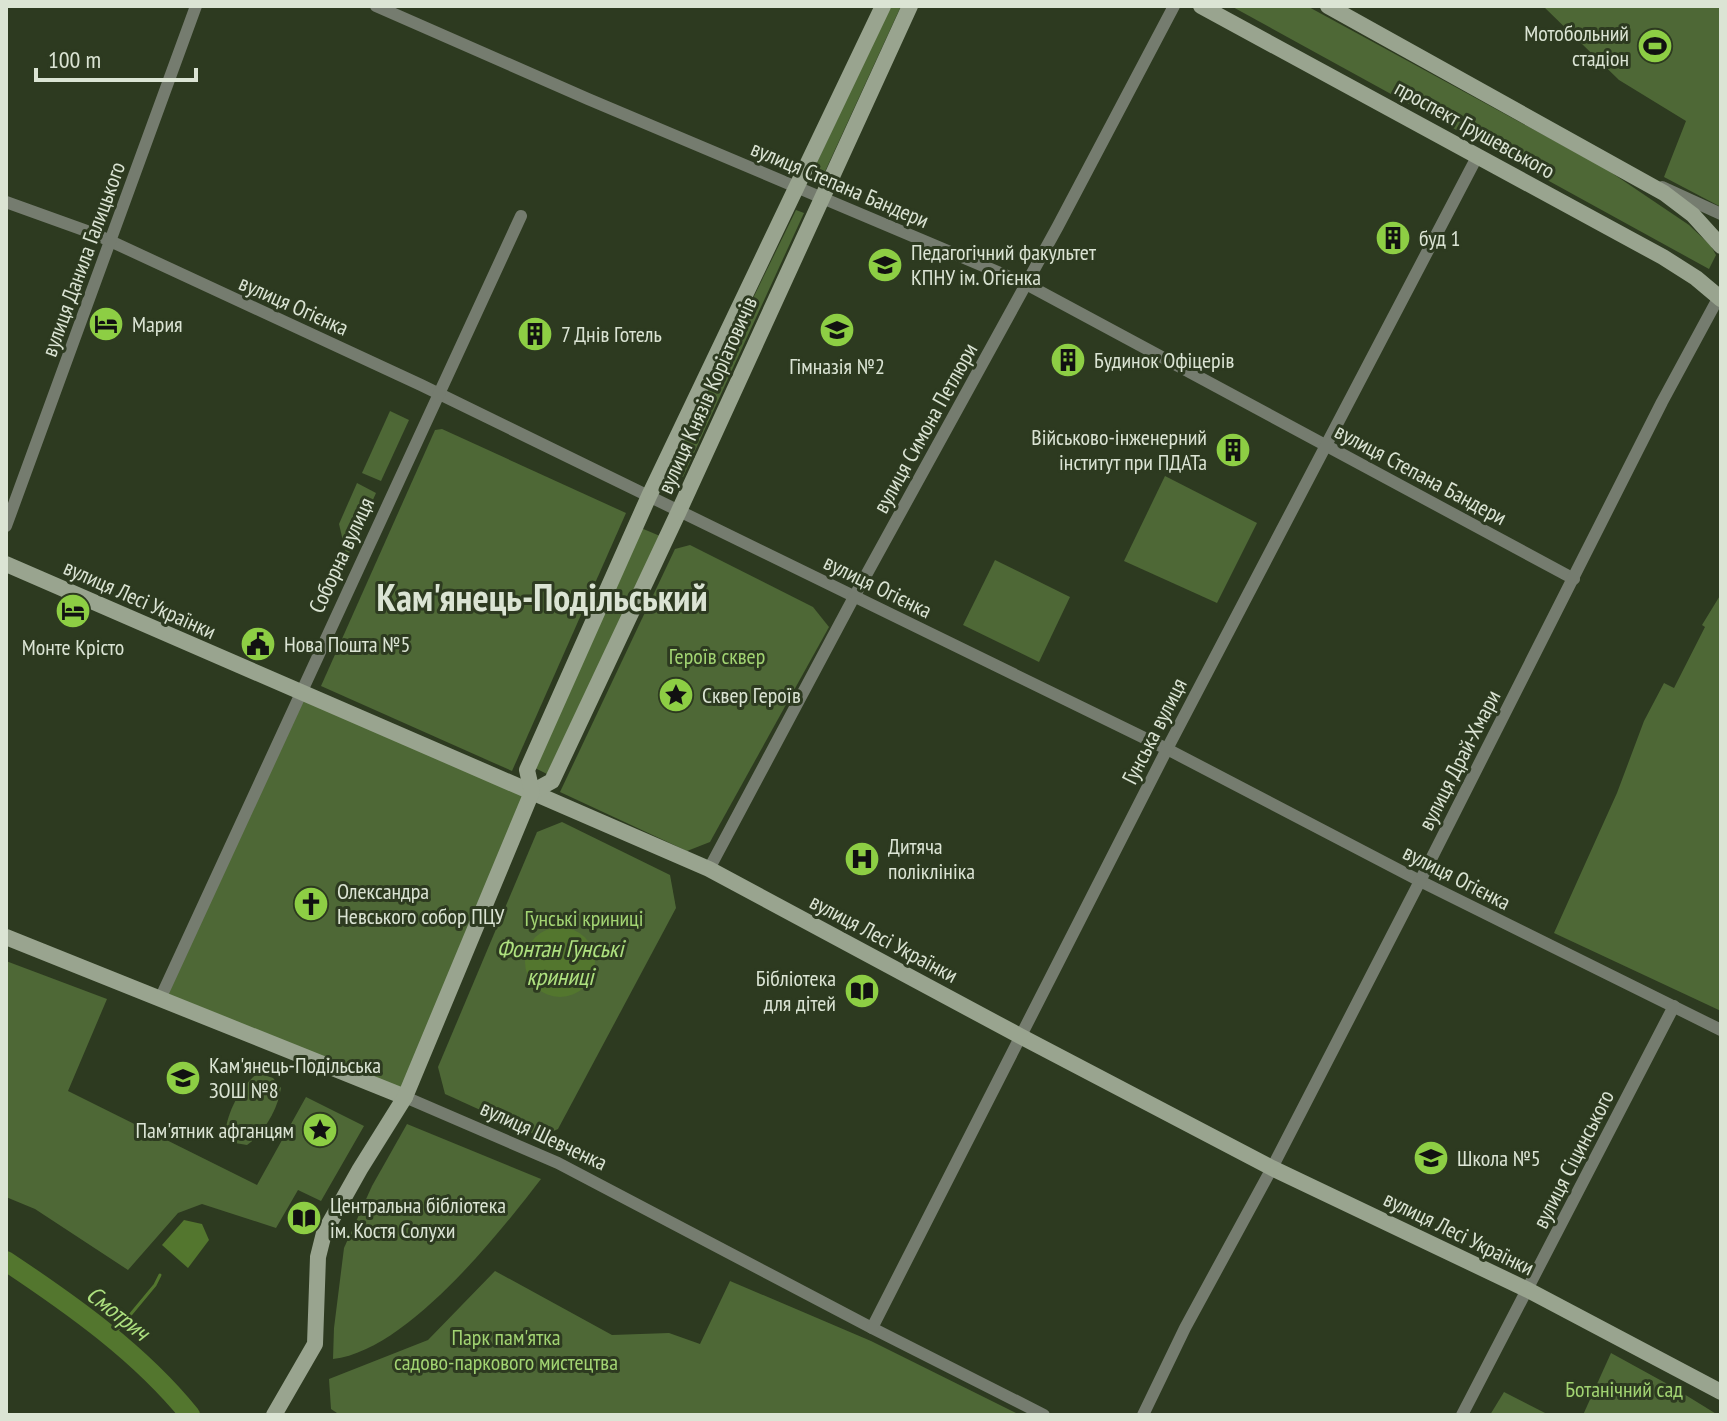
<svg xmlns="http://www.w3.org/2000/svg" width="1727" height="1421" font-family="'PT Sans Narrow',sans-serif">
<rect width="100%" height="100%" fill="#2d3a20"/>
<g fill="#4e6836">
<polygon points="890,6 901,6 822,178 812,173"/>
<polygon points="1231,6 1307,6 1606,169 1689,225 1711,246 1716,255 1709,269"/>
<polygon points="1543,6 1721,6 1721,207 1664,177 1686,121 1619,80"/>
<polygon points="796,210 804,213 683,477 669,471"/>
<polygon points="390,411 409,420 381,481 362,473"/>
<polygon points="442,429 626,513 512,771 321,686 435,430"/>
<polygon points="1165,476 1257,523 1217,603 1124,561"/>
<polygon points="357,483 376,493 347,558 339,524"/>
<polygon points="641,528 660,536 547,774 535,768"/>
<polygon points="690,545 813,607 829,627 710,842 687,851 560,792 675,549"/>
<polygon points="995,560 1070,597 1039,662 963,625"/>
<polygon points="1721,594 1721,1011 1554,933 1617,793 1644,721 1664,683 1674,688 1705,627 1702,625"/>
<polygon points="301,693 532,792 405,1097 160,999"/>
<polygon points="562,822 670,875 676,908 558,1129 540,1137 445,1094 438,1067 537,832"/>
<polygon points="6,961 107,999 68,1091 257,1185 306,1097 364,1126 321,1201 298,1190 276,1228 202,1204 178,1213 128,1270 35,1209 6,1197"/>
<path d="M258 1073 273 1078 281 1088C278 1109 264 1133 247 1145L235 1143 225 1133C228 1111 240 1087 258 1073Z"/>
<path d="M407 1124 541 1179C498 1235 406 1351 333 1359L334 1328 344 1248 372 1186Z"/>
<polygon points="495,1271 612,1335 669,1333 700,1344 730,1281 871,1341 1020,1415 340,1415 331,1409 329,1379 428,1340"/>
<polygon points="1611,1353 1671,1386 1718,1415 1583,1415"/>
<polygon points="1504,1392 1549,1415 1490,1415"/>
</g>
<g fill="#53762e">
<circle cx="560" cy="962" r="35"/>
<polygon points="184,1220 202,1224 209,1240 188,1268 162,1245"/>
</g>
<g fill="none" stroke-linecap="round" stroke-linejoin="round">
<polyline stroke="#53762e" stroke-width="3" points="111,1338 155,1285 160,1275"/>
<path stroke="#53762e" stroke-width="20" d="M6 1261C72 1305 140 1353 190 1415"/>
<g stroke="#757c6f" stroke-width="12">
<polyline points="376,6 588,99 1026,284 1574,579"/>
<polyline points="1662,187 1721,214"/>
<polyline points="6,202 95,234 421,385 1167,749 1420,881 1721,1030"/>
<polyline points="6,526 196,6"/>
<polyline points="709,869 854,597 1058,226 1174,6"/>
<polyline points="160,999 521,216"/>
<polyline points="405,1097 558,1163 872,1328 1044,1415"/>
<polyline points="872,1328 1167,749 1478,155"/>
<polyline points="1143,1415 1185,1328 1272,1168 1420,881 1662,402 1721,293"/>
<polyline points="1462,1415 1674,1006"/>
</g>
<g stroke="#99a48f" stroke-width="16">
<polyline points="1201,6 1663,257 1696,278 1721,299"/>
<polyline points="1328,6 1664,193 1693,215 1721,246"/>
<polyline points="6,564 709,869 1020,1036 1272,1168 1528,1290 1721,1392"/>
<polyline points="532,792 552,781 679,511 910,6"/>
<polyline points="6,937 405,1097"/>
<polyline points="274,1415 315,1344 318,1257 324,1233 360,1169 405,1097 532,792 527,770 649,496 883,6"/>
</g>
</g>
<defs>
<symbol id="stadium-disc" viewBox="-11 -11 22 22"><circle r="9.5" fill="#8dce44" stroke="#2d3a20"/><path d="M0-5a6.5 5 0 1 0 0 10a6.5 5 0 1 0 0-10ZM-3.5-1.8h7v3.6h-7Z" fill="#111"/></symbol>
<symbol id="building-disc" viewBox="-11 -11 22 22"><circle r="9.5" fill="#8dce44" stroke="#2d3a20"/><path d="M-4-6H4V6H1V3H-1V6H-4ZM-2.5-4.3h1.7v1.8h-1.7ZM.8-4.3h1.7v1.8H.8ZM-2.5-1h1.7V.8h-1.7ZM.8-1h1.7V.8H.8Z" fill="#111"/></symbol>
<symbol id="university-disc" viewBox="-11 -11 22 22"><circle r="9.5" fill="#8dce44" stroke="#2d3a20"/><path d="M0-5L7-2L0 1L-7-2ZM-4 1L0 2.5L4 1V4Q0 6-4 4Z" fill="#111"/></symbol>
<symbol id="hotel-disc" viewBox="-11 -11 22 22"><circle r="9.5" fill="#8dce44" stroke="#2d3a20"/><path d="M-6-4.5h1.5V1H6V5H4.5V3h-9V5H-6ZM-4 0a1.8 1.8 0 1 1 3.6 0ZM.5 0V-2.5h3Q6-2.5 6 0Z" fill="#111"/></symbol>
<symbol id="school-disc" viewBox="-11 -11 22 22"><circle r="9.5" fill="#8dce44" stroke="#2d3a20"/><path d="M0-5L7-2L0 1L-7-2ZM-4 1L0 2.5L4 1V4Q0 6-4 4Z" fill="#111"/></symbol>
<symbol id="civic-disc" viewBox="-11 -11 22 22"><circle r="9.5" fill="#8dce44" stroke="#2d3a20"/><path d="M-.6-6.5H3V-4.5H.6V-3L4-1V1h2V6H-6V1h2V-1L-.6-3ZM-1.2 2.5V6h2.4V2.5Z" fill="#111"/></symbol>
<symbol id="sight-disc" viewBox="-11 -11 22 22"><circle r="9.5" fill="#8dce44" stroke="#2d3a20"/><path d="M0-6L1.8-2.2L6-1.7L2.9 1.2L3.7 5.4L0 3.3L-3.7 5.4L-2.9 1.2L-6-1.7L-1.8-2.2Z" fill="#111"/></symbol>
<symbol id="hospital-disc" viewBox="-11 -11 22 22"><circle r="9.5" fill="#8dce44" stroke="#2d3a20"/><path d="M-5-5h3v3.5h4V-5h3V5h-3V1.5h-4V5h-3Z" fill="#111"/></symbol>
<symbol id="church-disc" viewBox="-11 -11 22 22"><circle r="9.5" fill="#8dce44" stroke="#2d3a20"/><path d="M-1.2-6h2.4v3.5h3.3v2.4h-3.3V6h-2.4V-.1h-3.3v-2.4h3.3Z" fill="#111"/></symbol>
<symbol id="library-disc" viewBox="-11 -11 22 22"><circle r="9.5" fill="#8dce44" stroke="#2d3a20"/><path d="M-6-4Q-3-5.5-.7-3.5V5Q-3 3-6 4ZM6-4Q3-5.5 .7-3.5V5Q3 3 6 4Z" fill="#111"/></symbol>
</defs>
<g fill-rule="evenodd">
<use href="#stadium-disc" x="1635" y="26" width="40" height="40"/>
<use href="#building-disc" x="1373" y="218" width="40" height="40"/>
<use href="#university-disc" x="865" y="245" width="40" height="40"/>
<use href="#hotel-disc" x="86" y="304" width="40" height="40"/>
<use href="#school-disc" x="817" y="310" width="40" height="40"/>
<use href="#building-disc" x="515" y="314" width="40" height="40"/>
<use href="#building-disc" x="1048" y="340" width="40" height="40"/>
<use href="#building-disc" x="1213" y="430" width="40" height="40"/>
<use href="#hotel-disc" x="53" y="591" width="40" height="40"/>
<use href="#civic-disc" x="238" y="624" width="40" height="40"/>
<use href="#sight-disc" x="656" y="675" width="40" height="40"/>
<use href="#hospital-disc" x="842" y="839" width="40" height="40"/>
<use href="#church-disc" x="291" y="884" width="40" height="40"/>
<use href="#library-disc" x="842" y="971" width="40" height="40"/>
<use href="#school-disc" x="163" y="1058" width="40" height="40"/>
<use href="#sight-disc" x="300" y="1110" width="40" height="40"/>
<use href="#school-disc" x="1411" y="1138" width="40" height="40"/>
<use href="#library-disc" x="284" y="1198" width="40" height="40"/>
</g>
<g text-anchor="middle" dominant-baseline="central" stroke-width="6" stroke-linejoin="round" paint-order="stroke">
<g font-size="22" fill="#dbe4d4" stroke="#2d3a20" text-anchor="start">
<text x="1629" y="33" text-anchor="end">Мотобольний<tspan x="1629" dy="25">стадіон</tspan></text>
<text x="1419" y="238">буд 1</text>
<text x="911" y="252">Педагогічний факультет<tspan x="911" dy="25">КПНУ ім. Огієнка</tspan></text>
<text x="132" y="324">Мария</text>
<text x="561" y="334">7 Днів Готель</text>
<text x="1094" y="360">Будинок Офіцерів</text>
<text x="837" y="366" text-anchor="middle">Гімназія №2</text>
<text x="1207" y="437" text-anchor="end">Військово-інженерний<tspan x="1207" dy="25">інститут при ПДАТа</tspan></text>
<text x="284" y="644">Нова Пошта №5</text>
<text x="73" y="647" text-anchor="middle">Монте Крісто</text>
<text x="702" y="695">Сквер Героїв</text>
<text x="888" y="846">Дитяча<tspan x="888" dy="25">поліклініка</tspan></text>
<text x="337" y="891">Олександра<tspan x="337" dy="25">Невського собор ПЦУ</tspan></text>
<text x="836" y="978" text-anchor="end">Бібліотека<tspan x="836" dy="25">для дітей</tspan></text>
<text x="209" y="1065">Кам'янець-Подільська<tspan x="209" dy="25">ЗОШ №8</tspan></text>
<text x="294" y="1130" text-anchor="end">Пам'ятник афганцям</text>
<text x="1457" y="1158">Школа №5</text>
<text x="330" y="1205">Центральна бібліотека<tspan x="330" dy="25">ім. Костя Солухи</tspan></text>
</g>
<g font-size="22" fill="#dbe4d4" stroke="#2d3a20">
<text transform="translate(1475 129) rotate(29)">проспект Грушевського</text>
<text transform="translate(840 184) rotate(23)">вулиця Степана Бандери</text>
<text transform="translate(83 259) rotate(-70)">вулиця Данила Галицького</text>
<text transform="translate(294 305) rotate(24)">вулиця Огієнка</text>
<text transform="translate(707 395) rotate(-66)">вулиця Князів Коріатовичів</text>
<text transform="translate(925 428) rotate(-61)">вулиця Симона Петлюри</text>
<text transform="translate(1421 474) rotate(28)">вулиця Степана Бандери</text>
<text transform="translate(341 555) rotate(-65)">Соборна вулиця</text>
<text transform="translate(878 586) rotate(26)">вулиця Огієнка</text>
<text transform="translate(140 599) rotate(24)">вулиця Лесі Українки</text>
<text transform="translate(1154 731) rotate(-63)">Гунська вулиця</text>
<text transform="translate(1459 760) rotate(-63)">вулиця Драй-Хмари</text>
<text transform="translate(1457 877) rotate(27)">вулиця Огієнка</text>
<text transform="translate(884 938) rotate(28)">вулиця Лесі Українки</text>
<text transform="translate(544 1135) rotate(25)">вулиця Шевченка</text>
<text transform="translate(1573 1159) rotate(-63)">вулиця Сіцинського</text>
<text transform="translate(1459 1233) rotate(26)">вулиця Лесі Українки</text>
</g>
<g font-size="22" fill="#a2d472" stroke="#2d3a20">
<text x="717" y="656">Героїв сквер</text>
<text x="584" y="918">Гунські криниці</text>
<text x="506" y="1337">Парк пам'ятка<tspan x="506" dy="25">садово-паркового мистецтва</tspan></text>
<text x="1624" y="1389">Ботанічний сад</text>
</g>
<g font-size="24" font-style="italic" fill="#aee17f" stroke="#2d3a20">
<text x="560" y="948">Фонтан Гунські<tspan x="560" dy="28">криниці</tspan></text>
<text transform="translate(118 1313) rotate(38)">Смотрич</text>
</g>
<g font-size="38" font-weight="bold" fill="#dbe4d4" stroke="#2d3a20">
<text x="542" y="596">Кам'янець-Подільський</text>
</g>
</g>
<rect width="1727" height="1421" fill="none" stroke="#dbe4d4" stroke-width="16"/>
<path d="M36 68v12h160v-12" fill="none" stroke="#dbe4d4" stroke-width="4"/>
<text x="48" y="68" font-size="24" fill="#dbe4d4" stroke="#2d3a20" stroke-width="6" paint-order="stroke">100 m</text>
</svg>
